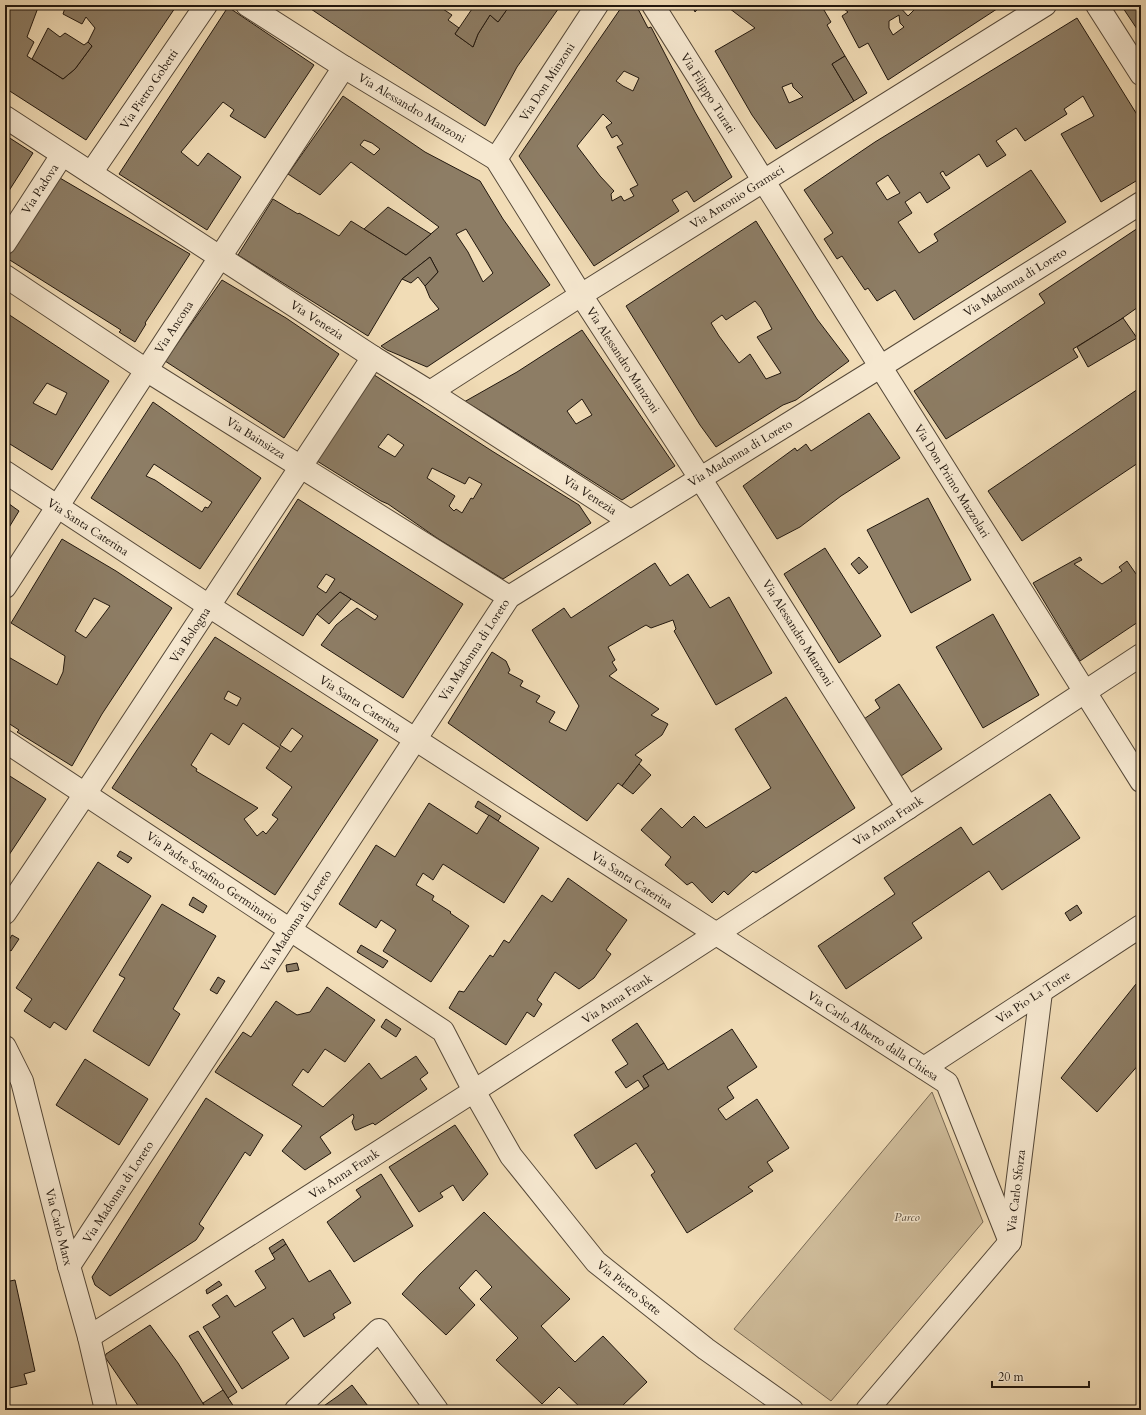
<svg xmlns="http://www.w3.org/2000/svg" width="1146" height="1415" font-family="Cardo,serif">
<rect width="100%" height="100%" fill="#f1dcb6"/>
<filter id="stains"><feTurbulence type="fractalNoise" baseFrequency=".005" numOctaves="4"/><feColorMatrix values="0 0 0 0 .2 0 0 0 0 .09 0 0 0 0 .02 0 0 0 .5 -.17"/></filter>
<radialGradient id="worn" r=".72"><stop offset=".6" stop-color="#630" stop-opacity="0"/><stop offset="1" stop-color="#630" stop-opacity=".3"/></radialGradient>
<polygon fill="#cebb99" stroke="#786954" points="932,1092 983,1222 831,1401 734,1329"/>
<g fill="#8d7d65" stroke="#21170e" fill-rule="evenodd">
<polygon points="11,5 39,5 27,37 34,42 27,56 63,79 75,69 92,46 88,42 95,28 86,17 82,24 63,14 66,5 177,5 86,140 5,88 5,12"/>
<polygon points="305,5 437,5 452,15 448,20 459,28 455,34 473,47 478,34 490,15 498,22 508,8 504,5 561,5 517,67 485,126"/>
<polygon points="481,5 504,5 508,8 498,22 490,15 478,34 473,47 455,34 474,6 478,8"/>
<path d="M623 5H636L648 28 651 27 695 112 732 177 694 202 687 191 672 200 679 211 594 266 519 156ZM624 71 639 78 633 91 623 86 616 81ZM603 114 612 123 606 127 612 138 617 135 623 144 617 147 638 185 630 189 634 196 624 201 621 196 612 201 611 194 614 191 600 176 577 146Z"/>
<polygon points="692,5 701,5 695,12"/>
<path d="M725 5H821L831 22 827 25 845 56 832 64 854 101 776 149 752 115 715 51 755 28ZM792 83 793 87 803 97 789 103 782 87Z"/>
<path d="M839 5H898L908 16 914 10 910 5H1003L888 80 868 43 859 48 842 16 848 12ZM899 15 900 23 904 27 893 35 889 28V21Z"/>
<polygon points="1121,5 1141,5 1141,35"/>
<polygon points="228,7 314,65 265,138 230,116 234,110 223,102 181,152 198,166 208,153 241,177 207,230 119,174"/>
<path d="M1077 18 1141 121V178L1101 202 1100 200 1061 134 1094 116 1083 96 1064 109 1067 114 1025 141 1016 128 996 141 1006 155 987 167 979 154 946 176 943 171 940 173 950 188 927 203 920 192 905 202 912 213 898 222 919 253 938 241 934 234 1031 170 1066 222 914 320 895 290 877 301 868 288 865 290 842 256 837 259 824 239 833 233 804 190 875 142ZM888 175 900 193 887 200 876 183Z"/>
<polygon points="48,28 60,37 65,33 84,45 88,42 92,46 75,69 63,79 32,59"/>
<polygon points="845,56 867,93 854,101 832,64"/>
<path d="M343 96 425 152 480 181 503 219 550 285 427 367 387 350 381 346 439 309 430 298 425 286 438 272 430 257 402 279 368 336 238 255 273 199 298 214 299 213 339 236 351 221 406 255 439 227 351 162 320 195 288 174ZM364 140 372 143 380 149 374 155 360 145ZM466 229 493 273 483 282 468 252 456 234Z"/>
<polygon points="5,135 33,153 5,197"/>
<polygon points="53,174 190,254 145,323 146,324 135,342 119,332 121,330 5,257 5,253"/>
<polygon points="388,207 431,234 406,255 364,229"/>
<path d="M756 221 817 319 849 361 796 400 783 405 716 447 700 425 626 306ZM755 301 761 308 772 329 757 337 781 373 766 379 750 354 739 363 719 336 711 323 722 315 726 320Z"/>
<polygon points="1141,226 1141,305 1117,322 1073,349 1078,357 946,439 914,391 1045,303 1039,294"/>
<polygon points="430,257 438,272 425,286 418,277 411,283 402,279"/>
<polygon points="222,280 286,318 339,354 284,438 165,361"/>
<path d="M5 312 109 381 52 470 5 441ZM47 383 67 393 56 415 33 403Z"/>
<polygon points="1123,318 1137,338 1088,367 1077,347"/>
<path d="M582 330 675 466 622 500 486 414 471 405 464 402 517 372ZM582 399 592 415 576 424 567 411Z"/>
<path d="M365 369 492 451 579 505 591 523 503 579 437 538 388 504 381 501 309 456ZM388 434 404 445 395 457 378 447ZM432 468 465 484 469 477 482 484 473 499 471 498 462 513 456 509 454 511 449 506 455 496 427 478Z"/>
<polygon points="1141,387 1141,461 1022,541 988,491"/>
<path d="M153 402 261 478 200 569 91 498ZM154 464 212 502 208 508 205 507 202 512 155 480 146 476Z"/>
<polygon points="869,413 900,458 841,496 800,527 777,539 743,486 795,448 797,451 806,444 811,451"/>
<polygon points="928,498 971,580 911,613 867,530"/>
<path d="M298 499 463 604 403 698 321 645 336 625 357 608 375 620 378 616 340 592 317 614 303 636 237 594ZM326 574 335 579 326 593 317 587Z"/>
<polygon points="5,501 19,511 5,534"/>
<path d="M62 539 116 571 172 608 102 714 72 766 17 732 19 730 5 721V655L57 685 63 672 65 656 11 623ZM94 598 110 606 86 638 75 631Z"/>
<polygon points="825,548 881,636 839,663 784,574"/>
<polygon points="859,557 868,567 859,574 851,564"/>
<polygon points="1080,557 1082,560 1074,564 1102,584 1122,571 1119,567 1127,561 1141,581 1138,582 1141,587 1141,620 1080,661 1033,583"/>
<polygon points="655,563 670,586 688,574 710,608 729,597 772,673 716,705 674,631 676,629 673,620 651,628 646,625 608,647 615,660 612,662 617,670 609,676 659,709 651,715 668,724 662,735 635,755 642,760 622,786 618,783 587,821 448,723 492,652 506,661 510,670 508,673 523,681 520,686 540,696 536,702 555,712 549,722 566,731 579,706 532,630 564,608 571,618"/>
<polygon points="340,592 351,599 329,624 317,614"/>
<polygon points="993,614 1039,695 983,728 936,647"/>
<path d="M215 637 378 740 275 895 112 788 137 750ZM228 691 241 698 237 706 224 699ZM243 723 280 748 266 768 292 787 272 815 278 819 266 834 263 831 257 836 244 819 258 808 196 771 197 769 191 765 211 733 229 745ZM292 728 303 736 291 752 280 745Z"/>
<polygon points="899,684 942,749 898,778 861,721 880,708 875,700"/>
<polygon points="786,697 855,808 756,873 753,871 728,895 724,891 712,903 692,882 687,885 665,865 671,857 641,830 661,808 682,828 694,816 706,828 771,788 735,729"/>
<polygon points="639,764 651,775 633,794 622,786"/>
<polygon points="5,773 46,799 5,861"/>
<polygon points="1050,794 1080,838 1002,890 989,871 912,923 922,938 846,989 818,946 895,894 884,878 961,827 973,845"/>
<polygon points="478,801 501,816 498,821 475,807"/>
<polygon points="429,803 477,834 489,815 539,848 504,903 443,864 433,880 423,873 416,885 434,896 432,900 451,912 450,913 469,926 431,982 383,951 396,930 381,920 376,928 339,904 376,845 395,857"/>
<polygon points="120,851 132,858 128,863 117,856"/>
<polygon points="98,862 151,896 66,1030 54,1022 50,1028 24,1011 32,999 16,988"/>
<polygon points="568,878 627,920 606,950 611,954 594,978 579,989 555,972 537,1000 542,1004 534,1017 527,1012 506,1045 449,1008 459,991 464,992 490,955 493,957 504,940 509,943 542,895 552,902"/>
<polygon points="193,897 207,906 203,913 189,905"/>
<polygon points="162,904 216,936 173,1009 180,1014 149,1066 93,1031 125,978 119,975"/>
<polygon points="1077,905 1082,913 1070,921 1065,913"/>
<polygon points="12,935 19,939 11,951 5,947"/>
<polygon points="361,945 388,961 383,968 357,952"/>
<polygon points="297,963 299,970 287,972 286,965"/>
<polygon points="218,977 225,981 217,994 210,990"/>
<polygon points="1136,984 1139,987 1141,984 1141,1062 1097,1112 1061,1078"/>
<polygon points="327,987 375,1020 345,1062 325,1049 308,1073 303,1069 292,1085 323,1107 369,1063 381,1079 416,1056 428,1073 420,1079 427,1089 375,1125 373,1123 357,1130 355,1130 352,1122 354,1117 353,1114 320,1137 331,1153 305,1170 282,1151 302,1126 215,1072 243,1032 251,1037 276,1001 297,1015 310,1012"/>
<polygon points="386,1019 401,1029 396,1037 381,1027"/>
<polygon points="637,1023 664,1063 643,1076 649,1086 644,1089 638,1080 626,1088 615,1072 628,1064 612,1040"/>
<polygon points="732,1029 757,1067 727,1087 734,1098 718,1109 726,1120 757,1099 789,1148 767,1162 773,1171 748,1187 753,1191 687,1233 651,1175 655,1172 636,1143 596,1169 574,1135 649,1086 643,1076 664,1063 668,1070"/>
<polygon points="85,1059 148,1099 119,1145 56,1105"/>
<polygon points="206,1098 263,1135 250,1156 245,1152 199,1224 204,1228 196,1240 110,1296 95,1285 92,1277"/>
<polygon points="5,1124 5,1123 9,1146 5,1146"/>
<polygon points="455,1125 488,1174 463,1201 453,1185 440,1193 443,1197 419,1212 389,1167"/>
<polygon points="381,1174 413,1226 354,1262 327,1222 361,1197 356,1190"/>
<polygon points="484,1212 570,1299 541,1326 568,1355 575,1362 603,1336 647,1382 622,1406 626,1410 583,1410 559,1387 542,1404 496,1360 518,1338 480,1299 492,1287 476,1270 459,1288 475,1305 446,1335 402,1294 420,1274"/>
<polygon points="283,1239 286,1244 272,1254 269,1248"/>
<polygon points="286,1244 309,1282 330,1270 351,1303 333,1314 335,1318 304,1337 293,1318 272,1332 289,1358 242,1389 203,1327 220,1317 212,1305 227,1295 235,1307 266,1288 255,1271 275,1259 272,1254"/>
<polygon points="15,1280 35,1371 24,1374 27,1384 5,1389 5,1282"/>
<polygon points="219,1281 222,1285 207,1294 206,1290"/>
<polygon points="150,1325 178,1363 207,1410 141,1410 105,1357 106,1354"/>
<polygon points="198,1331 237,1392 228,1398 189,1336"/>
<polygon points="352,1385 371,1410 318,1410 338,1396"/>
<polygon points="223,1390 236,1410 207,1410 203,1403"/>
</g>
<g fill="none" stroke-linecap="round" stroke-linejoin="round">
<defs>
<g id="minor">
<polyline points="247,5 344,67 496,159 581,295 700,478 908,808"/>
<polyline points="653,5 1141,781"/>
<polyline points="1097,5 1141,74"/>
<polyline points="5,117 373,357 430,392 630,521"/>
<polyline points="496,159 597,5"/>
<polyline points="91,173 206,5"/>
<polyline points="5,243 62,155"/>
<polyline points="5,276 146,370 509,597"/>
<polyline points="430,392 581,295 1045,5"/>
<polyline points="5,472 209,606 947,1083 1010,1242"/>
<polyline points="5,587 344,67"/>
<polyline points="5,741 443,1031 474,1091 511,1156 596,1262 706,1349 792,1410"/>
<polyline points="5,913 85,794 373,357"/>
<polyline points="5,1047 22,1081 69,1266 89,1337 106,1410"/>
<polyline points="924,1068 1141,926"/>
<polyline points="69,1266 509,597 880,367 1141,203"/>
<polyline points="89,1337 474,1091 716,934 1141,655"/>
<polyline points="296,1410 379,1330 437,1410"/>
<polyline points="867,1410 1010,1242 1041,992"/>
</g>
</defs>
<use href="#minor" stroke="#554838" stroke-width="24"/>
<use href="#minor" stroke="#f6e8d0" stroke-width="22"/>
</g>
<g text-anchor="middle" dominant-baseline="central" stroke-width="3" stroke-linejoin="round" paint-order="stroke">
<g font-size="12" fill="#21170e" stroke="#f6e8d0">
<text transform="translate(547 82) rotate(-57)">Via Don Minzoni</text>
<text transform="translate(149 89) rotate(-56)">Via Pietro Gobetti</text>
<text transform="translate(708 93) rotate(58)">Via Filippo Turati</text>
<text transform="translate(412 108) rotate(31)">Via Alessandro Manzoni</text>
<text transform="translate(40 189) rotate(-57)">Via Padova</text>
<text transform="translate(737 197) rotate(-32)">Via Antonio Gramsci</text>
<text transform="translate(1015 282) rotate(-32)">Via Madonna di Loreto</text>
<text transform="translate(317 320) rotate(33)">Via Venezia</text>
<text transform="translate(174 327) rotate(-57)">Via Ancona</text>
<text transform="translate(623 360) rotate(57)">Via Alessandro Manzoni</text>
<text transform="translate(256 438) rotate(32)">Via Bainsizza</text>
<text transform="translate(740 453) rotate(-31)">Via Madonna di Loreto</text>
<text transform="translate(952 481) rotate(58)">Via Don Primo Mazzolari</text>
<text transform="translate(590 495) rotate(33)">Via Venezia</text>
<text transform="translate(88 527) rotate(33)">Via Santa Caterina</text>
<text transform="translate(798 633) rotate(58)">Via Alessandro Manzoni</text>
<text transform="translate(190 635) rotate(-57)">Via Bologna</text>
<text transform="translate(474 650) rotate(-57)">Via Madonna di Loreto</text>
<text transform="translate(360 704) rotate(33)">Via Santa Caterina</text>
<text transform="translate(888 821) rotate(-33)">Via Anna Frank</text>
<text transform="translate(212 878) rotate(34)">Via Padre Serafino Germinario</text>
<text transform="translate(632 880) rotate(33)">Via Santa Caterina</text>
<text transform="translate(296 921) rotate(-57)">Via Madonna di Loreto</text>
<text transform="translate(1033 997) rotate(-33)">Via Pio La Torre</text>
<text transform="translate(617 999) rotate(-33)">Via Anna Frank</text>
<text transform="translate(873 1036) rotate(33)">Via Carlo Alberto dalla Chiesa</text>
<text transform="translate(344 1174) rotate(-33)">Via Anna Frank</text>
<text transform="translate(1016 1191) rotate(-83)">Via Carlo Sforza</text>
<text transform="translate(118 1192) rotate(-57)">Via Madonna di Loreto</text>
<text transform="translate(59 1227) rotate(76)">Via Carlo Marx</text>
<text transform="translate(629 1288) rotate(39)">Via Pietro Sette</text>
</g>
<g font-size="12" font-style="italic" fill="#554838" stroke="#f6e8d0">
<text x="907" y="1217">Parco</text>
</g>
</g>
<rect width="1146" height="1415" fill="none" stroke="#f1dcb6" stroke-width="20"/>
<rect x="6" y="6" width="1134" height="1403" fill="none" stroke="#21170e" stroke-width="2"/>
<rect x="10" y="10" width="1126" height="1395" fill="none" stroke="#21170e"/>
<path d="M992 1381v6h97v-6" fill="none" stroke="#21170e" stroke-width="2"/>
<text x="998" y="1381" font-size="12" fill="#21170e" stroke="#f6e8d0" stroke-width="3" paint-order="stroke">20 m</text>
<rect width="100%" height="100%" filter="url(#stains)"/>
<rect width="100%" height="100%" fill="url(#worn)"/>
</svg>
